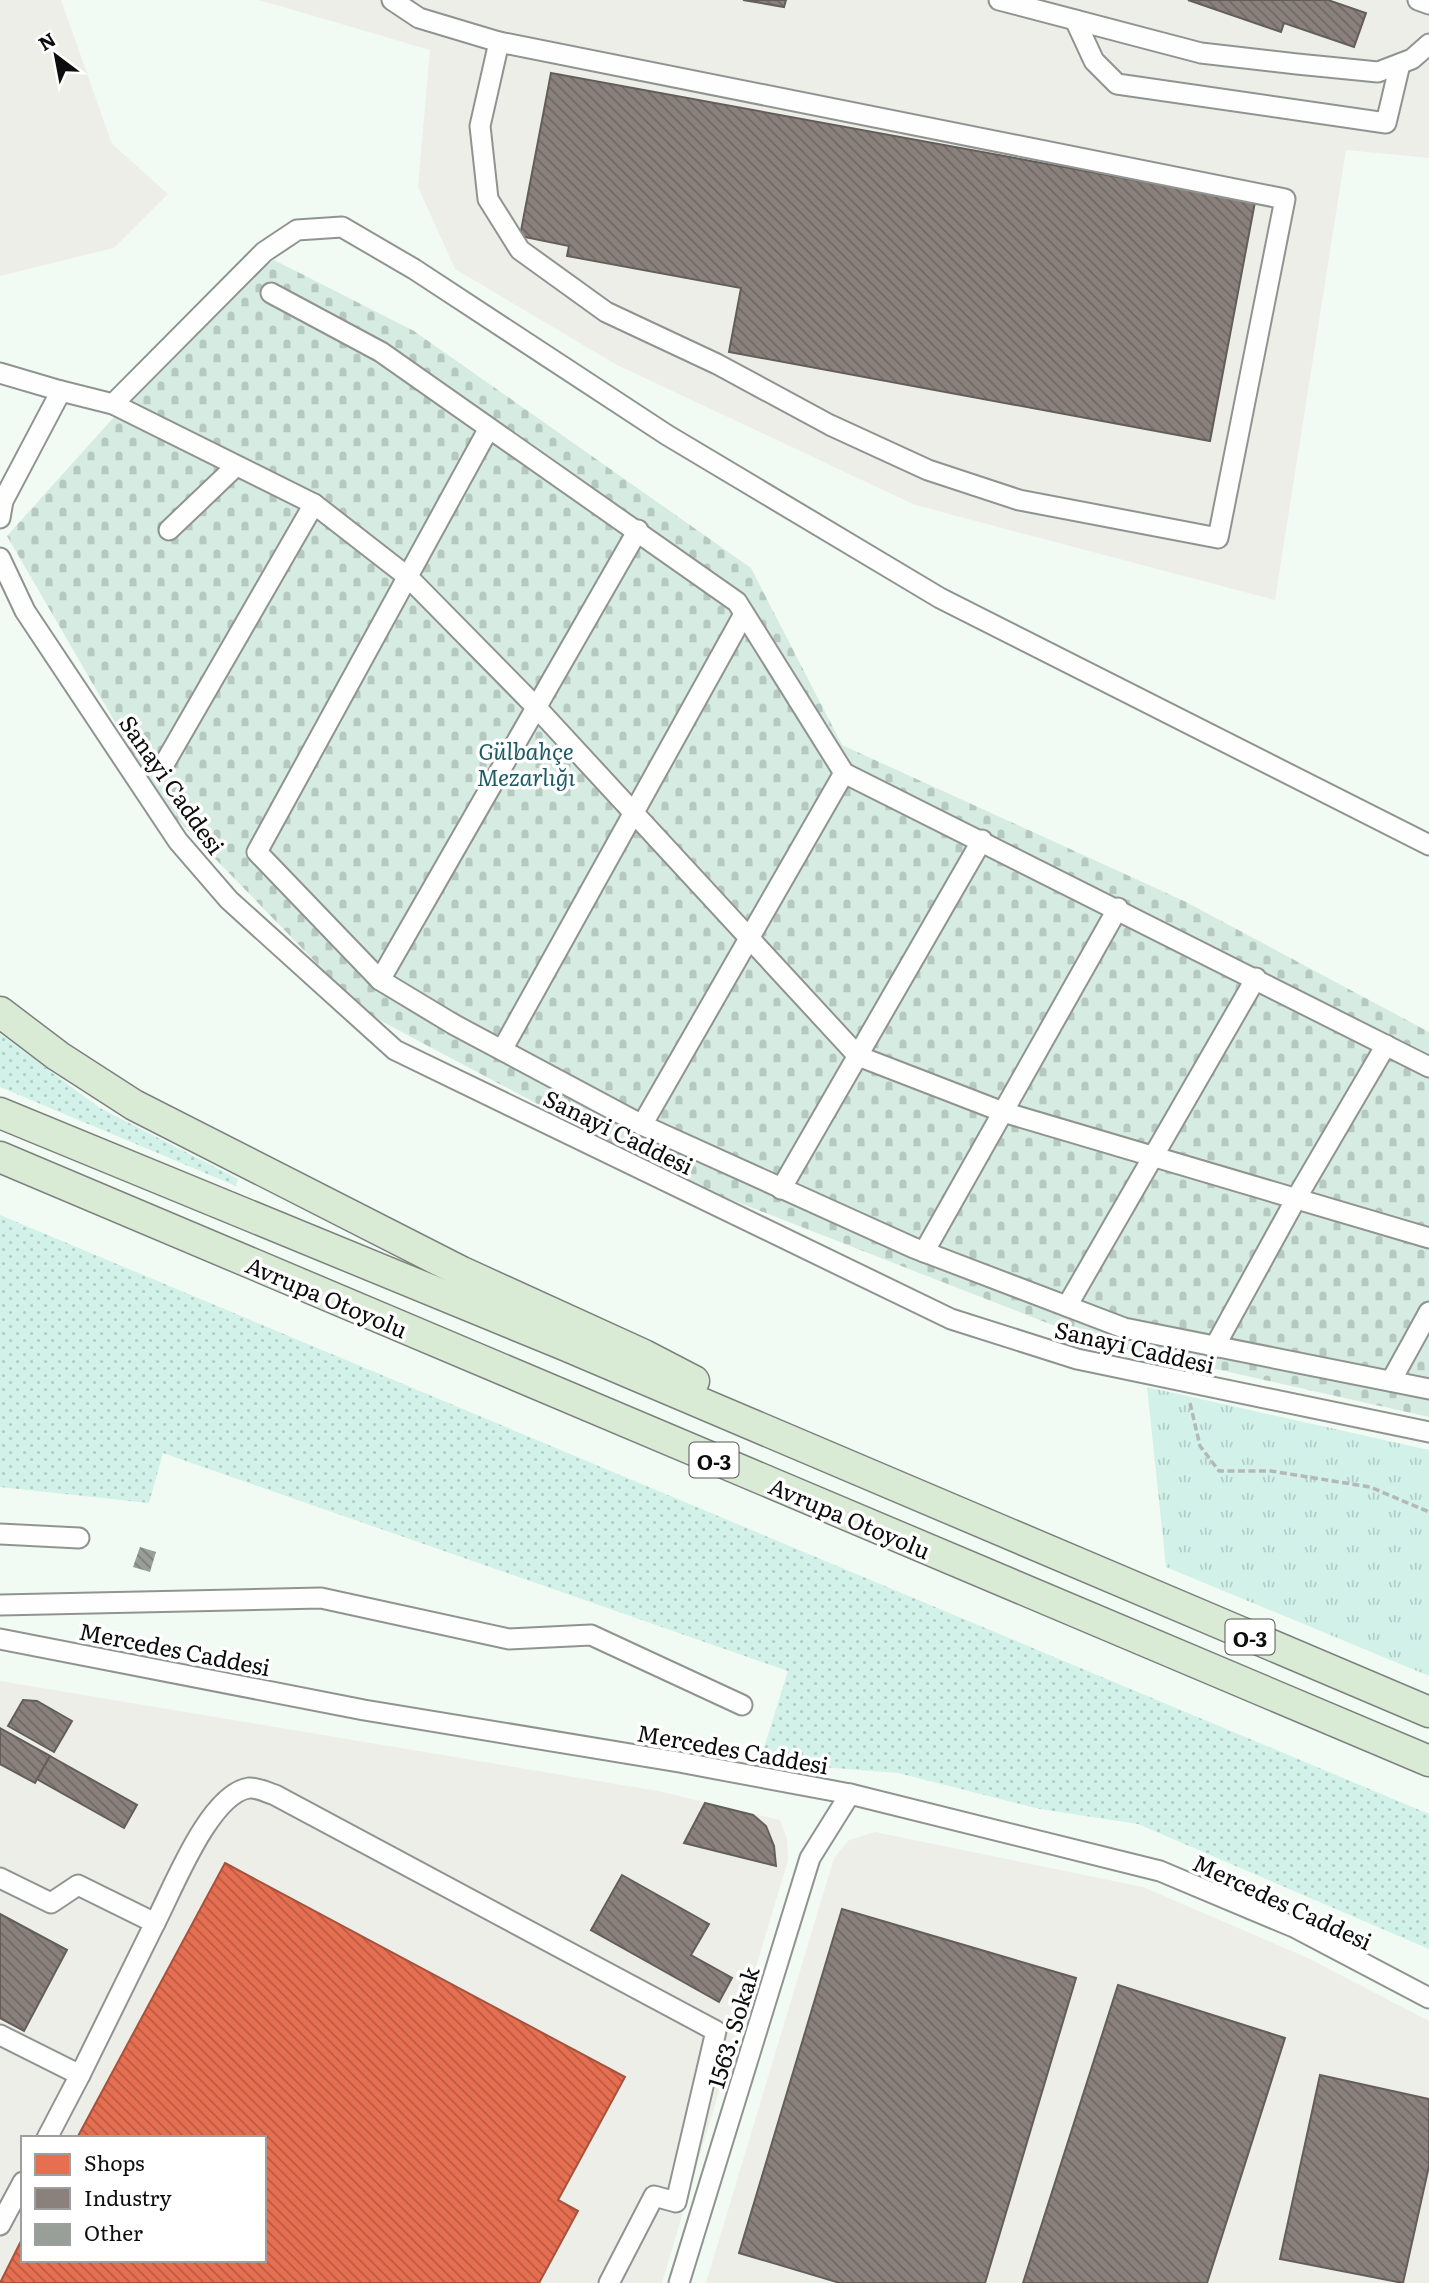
<svg xmlns="http://www.w3.org/2000/svg" width="1429" height="2283" font-family="Literata,serif">
<defs>
<pattern id="grass-dots" width="8" height="8" patternUnits="userSpaceOnUse" patternTransform="scale(1.75)"><rect width="8" height="8" fill="#d1f1e9"/><path d="M2 2h.1M6 6h.1" fill="none" stroke="#b2cdc7" stroke-width="1.8" stroke-linecap="round"/></pattern>
<pattern id="cemetery-stones" width="16" height="16" patternUnits="userSpaceOnUse" patternTransform="scale(1.75)"><rect width="16" height="16" fill="#d6ece2"/><path d="M2 7V4a2 2 0 0 1 4 0v3zM10 15v-3a2 2 0 0 1 4 0v3z" fill="#b6c9c1"/></pattern>
<pattern id="park-tufts" width="24" height="20" patternUnits="userSpaceOnUse" patternTransform="scale(1.75)"><rect width="24" height="20" fill="#d1f1e9"/><path d="M3 7l-1-3M5 7V3M7 7l1-3M15 17l-1-3M17 17v-4M19 17l1-3" fill="none" stroke="#b2cdc7"/></pattern>
<pattern id="shops-back-hatch" width="6" height="6" patternUnits="userSpaceOnUse" patternTransform="scale(1.75)"><rect width="6" height="6" fill="#e76f51"/><path d="M-1 5l2 2M0 0l6 6M5-1l2 2" fill="none" stroke="#ba5a42"/></pattern>
<pattern id="industry-back-hatch" width="6" height="6" patternUnits="userSpaceOnUse" patternTransform="scale(1.75)"><rect width="6" height="6" fill="#8a817c"/><path d="M-1 5l2 2M0 0l6 6M5-1l2 2" fill="none" stroke="#6f6864"/></pattern>
<pattern id="building-back-hatch" width="6" height="6" patternUnits="userSpaceOnUse" patternTransform="scale(1.75)"><rect width="6" height="6" fill="#989e98"/><path d="M-1 5l2 2M0 0l6 6M5-1l2 2" fill="none" stroke="#7a7f7a"/></pattern>
</defs>
<rect width="100%" height="100%" fill="#f1fbf3"/>
<g fill="#eeeee9" fill-rule="evenodd">
<polygon points="0,0 61,0 112,144 168,194 114,248 0,276"/>
<polygon points="259,0 1429,0 1429,158 1346,150 1275,600 915,505 617,365 455,269 418,187 430,50"/>
<path d="M0 1681 658 1791 780 1820 787 1839 788 1860 662 2283H0ZM23 2138H264V2260H23Z"/>
<polygon points="875,1832 1143,1887 1308,1958 1429,2021 1429,2283 706,2283 834,1858 849,1840"/>
</g>
<g fill="url(#grass-dots)">
<polygon points="0,1034 100,1108 238,1179 236,1186 0,1087"/>
<polygon points="0,1215 1429,1814 1429,1949 1138,1824 1040,1809 898,1773 784,1764 763,1751 788,1671 163,1453 149,1503 0,1487"/>
</g>
<polygon fill="url(#cemetery-stones)" points="274,260 414,331 751,568 842,745 1184,901 1429,1032 1429,1417 1096,1342 681,1180 364,1012 163,805 7,536 230,288"/>
<polygon fill="url(#park-tufts)" points="1147,1387 1429,1450 1429,1676 1166,1567"/>
<polygon fill="url(#shops-back-hatch)" stroke="#a6523d" stroke-width="2" points="225,1863 625,2077 558,2200 578,2211 539,2283 0,2283 23,2237 23,2260 264,2260 264,2138 77,2138"/>
<g fill="url(#industry-back-hatch)" stroke="#645e5b" stroke-width="2">
<polygon points="743,0 786,0 784,7"/>
<polygon points="1188,0 1328,0 1366,13 1354,47 1284,23 1281,32"/>
<polygon points="551,73 1255,202 1210,441 729,352 741,288 567,256 569,246 520,236"/>
<polygon points="23,1700 37,1701 72,1721 54,1752 8,1726"/>
<polygon points="0,1728 50,1756 35,1783 0,1764"/>
<polygon points="50,1756 137,1805 124,1828 37,1779"/>
<polygon points="705,1803 753,1815 766,1826 774,1846 776,1866 684,1843"/>
<polygon points="622,1875 709,1924 691,1955 732,1978 719,2002 591,1930"/>
<polygon points="842,1909 1076,1978 985,2283 840,2283 739,2253"/>
<polygon points="0,1914 67,1950 24,2031 0,2018"/>
<polygon points="1118,1985 1285,2038 1207,2283 1023,2283"/>
<polygon points="1320,2075 1429,2099 1429,2166 1403,2283 1280,2259"/>
</g>
<polygon fill="url(#building-back-hatch)" points="140,1547 156,1552 150,1572 133,1567"/>
<g fill="none" stroke-linecap="round" stroke-linejoin="round">
<defs>
<g id="minor">
<polyline points="392,0 419,18 499,42"/>
<polyline points="999,0 1201,53 1297,64 1378,72 1412,59 1429,44"/>
<polyline points="1418,0 1429,4"/>
<polyline points="1075,20 1094,61 1117,84 1386,123 1400,64"/>
<polygon points="499,42 1285,199 1218,538 1019,500 928,470 830,425 717,364 606,312 520,250 488,199 480,126"/>
<polyline points="271,293 381,352 737,602 844,773 1429,1067"/>
<polyline points="0,373 61,391 3,501 0,518"/>
<polyline points="61,391 113,404 264,252 297,230 342,227 414,269 667,435 940,598 1429,845"/>
<polyline points="113,404 314,504 408,577 537,708 858,1056 1003,1112 1429,1238"/>
<polyline points="489,428 257,852 380,980 453,1024 642,1125 914,1248 1124,1328 1429,1389"/>
<polyline points="169,530 235,467"/>
<polyline points="0,558 25,611 178,841 229,900 395,1050 951,1319 1077,1359 1429,1432"/>
<polyline points="163,766 314,504"/>
<polyline points="380,980 638,530"/>
<polyline points="502,1050 744,614"/>
<polyline points="642,1125 844,773"/>
<polyline points="781,1189 982,840"/>
<polyline points="924,1252 1118,908"/>
<polyline points="1067,1306 1256,978"/>
<polyline points="1214,1348 1297,1197 1386,1045"/>
<polyline points="1391,1381 1429,1312"/>
<polyline points="0,1534 79,1538"/>
<polyline points="0,1605 321,1598 509,1639 591,1635 742,1705"/>
<polyline points="0,1639 364,1710 679,1762 850,1794 1160,1871 1296,1928 1429,1998"/>
<path d="M0 1878 51 1903 78 1885 155 1923C173 1889 209 1794 249 1788 257 1787 268 1793 275 1795L716 2031 676 2202 654 2196 609 2283"/>
<polyline points="0,2035 80,2075 155,1923"/>
<polyline points="47,2138 80,2075"/>
<polyline points="0,2225 23,2182"/>
<polyline points="679,2283 810,1858 850,1794"/>
</g>
<g id="highway">
<polyline points="0,1012 58,1056 134,1105 462,1272 644,1355 694,1381"/>
<polyline points="0,1113 562,1344 1429,1712"/>
<polyline points="0,1157 1429,1761"/>
</g>
</defs>
<use href="#minor" stroke="#909491" stroke-width="23"/>
<use href="#highway" stroke="#7d817e" stroke-width="33"/>
<polyline stroke="#b6b8b7" stroke-width="3.5" stroke-dasharray="7 3.5" stroke-linecap="butt" points="1190,1403 1200,1446 1219,1471 1271,1471 1370,1487 1429,1512"/>
<use href="#minor" stroke="#fdfefd" stroke-width="19"/>
<use href="#highway" stroke="#d9ead5" stroke-width="30"/>
</g>
<g text-anchor="middle" dominant-baseline="central" stroke-width="7" stroke-linejoin="round" paint-order="stroke">
<g fill="#fff" stroke="#565656" stroke-width="2">
<rect x="689.5" y="1442.5" width="49" height="35" rx="5"/>
<rect x="1225.5" y="1619.5" width="49" height="35" rx="5"/>
</g>
<g font-size="21" font-weight="bold" fill="#0d0d0d">
<text x="714" y="1460">O-3</text>
<text x="1250" y="1637">O-3</text>
</g>
<g font-size="23" font-style="italic" fill="#1e5c65" stroke="#fff">
<text x="526" y="750">Gülbahçe<tspan x="526" dy="26">Mezarlığı</tspan></text>
</g>
<g font-size="23" fill="#0d0d0d" stroke="#fff">
<text transform="translate(173 784) rotate(55)">Sanayi Caddesi</text>
<text transform="translate(619 1131) rotate(26)">Sanayi Caddesi</text>
<text transform="translate(327 1296) rotate(23)">Avrupa Otoyolu</text>
<text transform="translate(1135 1346) rotate(13)">Sanayi Caddesi</text>
<text transform="translate(850 1517) rotate(23)">Avrupa Otoyolu</text>
<text transform="translate(175 1648) rotate(11)">Mercedes Caddesi</text>
<text transform="translate(733 1748) rotate(10)">Mercedes Caddesi</text>
<text transform="translate(1283 1901) rotate(25)">Mercedes Caddesi</text>
<text transform="translate(732 2027) rotate(-73)">1563. Sokak</text>
</g>
</g>
<rect x="21" y="2136" width="245" height="126" fill="#ffffff" stroke="#9e9e9e" stroke-width="2"/>
<rect x="35" y="2154" width="35" height="21" fill="#e76f51" stroke="#9e9e9e" stroke-width="2"/>
<text x="84" y="2171" font-size="21" fill="#0d0d0d">Shops</text>
<rect x="35" y="2188" width="35" height="21" fill="#8a817c" stroke="#9e9e9e" stroke-width="2"/>
<text x="84" y="2206" font-size="21" fill="#0d0d0d">Industry</text>
<rect x="35" y="2224" width="35" height="21" fill="#989e98" stroke="#9e9e9e" stroke-width="2"/>
<text x="84" y="2241" font-size="21" fill="#0d0d0d">Other</text>
<g transform="translate(56 56) rotate(328)" stroke="#ffffff" stroke-width="5" paint-order="stroke">
<path d="M0-5L12 26L0 18L-12 26Z" fill="#0d0d0d"/>
<text y="-10" font-size="19" font-weight="bold" text-anchor="middle" fill="#0d0d0d">N</text>
</g>
</svg>
